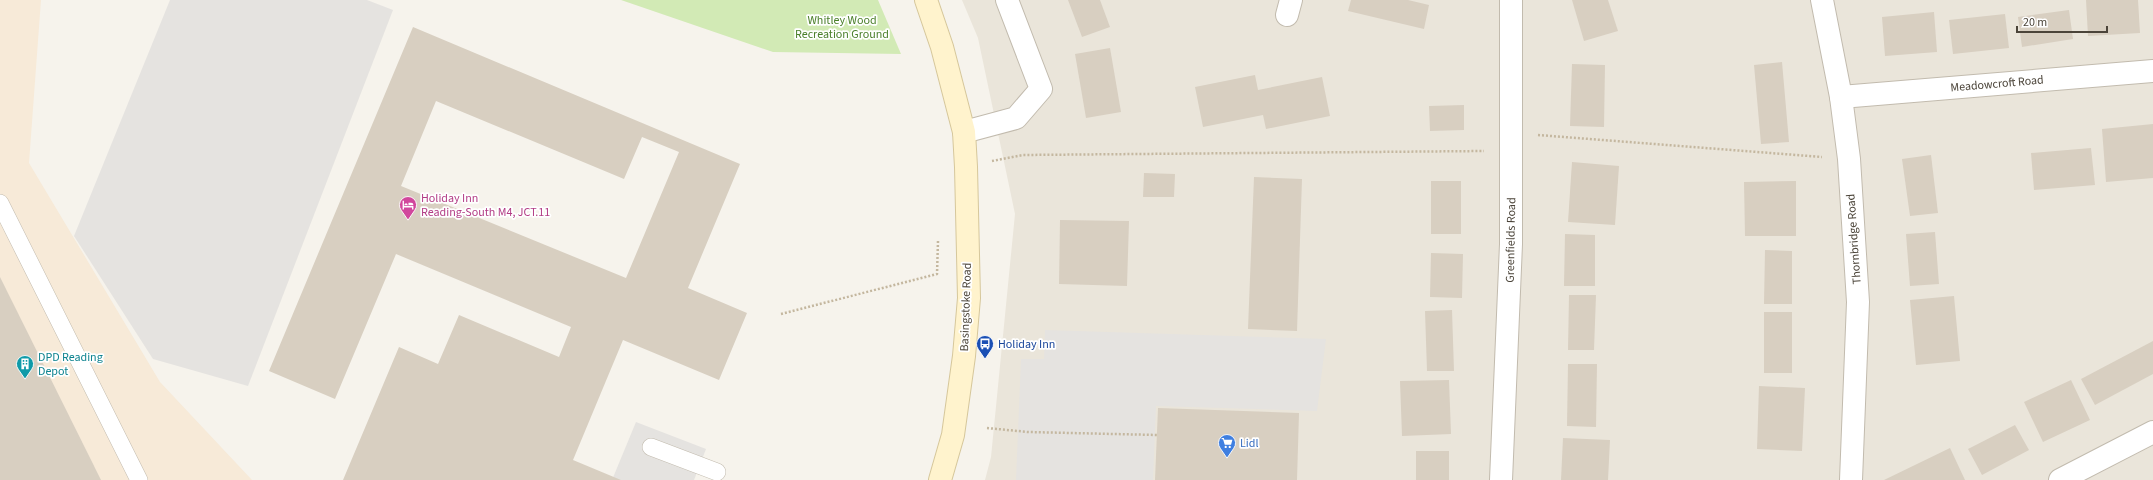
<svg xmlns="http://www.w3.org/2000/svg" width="2153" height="480" font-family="'Source Sans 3',sans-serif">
<rect width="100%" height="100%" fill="#f6f3ec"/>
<polygon fill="#eae5da" points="962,0 2153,0 2153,480 985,480 991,457 1015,214 978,38"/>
<polygon fill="#f7ead8" points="0,0 41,0 29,163 160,382 252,480 0,480"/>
<polygon fill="#d2eab5" points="621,0 878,0 901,54 773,52"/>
<g fill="#e5e3e0">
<polygon points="170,0 367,0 393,10 248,386 153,359 74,236"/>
<polygon points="1045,330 1326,339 1317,411 1156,406 1153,480 1016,480 1021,359 1044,359"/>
<polygon points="636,422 706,449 694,480 612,480"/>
</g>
<g fill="#d8cfc1" fill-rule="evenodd">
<polygon points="1068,0 1100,0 1110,27 1082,37"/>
<polygon points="1351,0 1408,0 1429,5 1424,29 1348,11"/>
<polygon points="1572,0 1608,0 1618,31 1584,41"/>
<polygon points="2086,0 2138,0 2140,33 2088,36"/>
<polygon points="2069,10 2073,39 2022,47 2018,17"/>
<polygon points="1934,12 1937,52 1885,56 1882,17"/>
<polygon points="2005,14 2009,48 1953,54 1949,20"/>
<path d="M413 27 740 164 688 288 747 313 719 380 623 340 573 460 621 480H343L399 347 438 364 459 315 559 357 571 327 396 254 335 399 269 371ZM436 101 624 179 642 137 679 152 626 278 401 186Z"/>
<polygon points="1110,48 1121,112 1086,118 1075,54"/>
<polygon points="1782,62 1789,142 1761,144 1754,65"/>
<polygon points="1572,64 1605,65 1604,127 1570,126"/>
<polygon points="1255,75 1258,90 1322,77 1330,116 1266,129 1263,115 1203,127 1195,87"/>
<polygon points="1464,105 1464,130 1430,131 1429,106"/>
<polygon points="2153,124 2153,178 2106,182 2102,129"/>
<polygon points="2091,148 2095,185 2034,190 2031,153"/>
<polygon points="1931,155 1938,213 1910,216 1902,159"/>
<polygon points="1572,162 1619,166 1615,225 1568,222"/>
<polygon points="1144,173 1175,174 1174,197 1143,197"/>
<polygon points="1254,177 1302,179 1297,331 1248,329"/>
<rect x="1431" y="181" width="30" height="53"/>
<polygon points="1796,181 1796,236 1745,236 1744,182"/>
<polygon points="1060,220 1129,221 1127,286 1059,284"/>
<polygon points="1935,232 1939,284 1910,286 1906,234"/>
<polygon points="1565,234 1595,235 1595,286 1564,286"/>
<polygon points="1765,250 1792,251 1792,304 1764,304"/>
<polygon points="1431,253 1463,254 1462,298 1430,297"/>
<polygon points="0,277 101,480 0,480"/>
<polygon points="1569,295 1596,295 1594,350 1568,350"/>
<polygon points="1954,296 1960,361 1916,365 1910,300"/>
<polygon points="1452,310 1454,371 1427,371 1425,311"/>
<rect x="1764" y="312" width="28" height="61"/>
<polygon points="2153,341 2153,374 2095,405 2081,379"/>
<polygon points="1568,364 1597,364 1596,427 1567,426"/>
<polygon points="1449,380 1451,434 1402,436 1400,381"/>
<polygon points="2071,380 2090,420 2043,442 2024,402"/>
<polygon points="1759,386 1805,388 1802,451 1757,449"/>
<polygon points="1158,408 1299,413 1297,480 1155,480"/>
<polygon points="2015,425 2029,450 1982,475 1968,449"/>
<polygon points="1563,438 1610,440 1608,480 1561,480"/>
<polygon points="1950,448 1965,480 1884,480"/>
<rect x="1416" y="451" width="33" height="29"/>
</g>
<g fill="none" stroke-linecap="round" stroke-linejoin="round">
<defs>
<g id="service">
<polyline points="0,203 139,480"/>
<polyline points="651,447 717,472"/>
</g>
<g id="minor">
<polyline points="1822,0 1841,97 1849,159 1858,302 1851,480"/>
<polyline points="1287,15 1291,0"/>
<polyline points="1841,97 2153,71"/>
<polyline points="964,132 1016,118 1041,89 1007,0"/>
<polyline points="1501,480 1511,244 1511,0"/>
<polyline points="2060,480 2153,432"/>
</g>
<polyline id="secondary" points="926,0 942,47 964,132 966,167 969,298 964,356 953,435 940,480"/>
</defs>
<use href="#service" stroke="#c2bbae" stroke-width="18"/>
<use href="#minor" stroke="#c2bbae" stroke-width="24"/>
<use href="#secondary" stroke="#d6c79b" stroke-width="24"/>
<g stroke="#c4b79f" stroke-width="2.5" stroke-dasharray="2 2" stroke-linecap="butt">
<polyline points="1538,135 1822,157"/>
<polyline points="992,161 1023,155 1484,151"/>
<polyline points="781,314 937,274 938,241"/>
<polyline points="987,428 1028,432 1157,435"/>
</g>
<use href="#service" stroke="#fff" stroke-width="17"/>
<use href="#minor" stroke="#fff" stroke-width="22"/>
<use href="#secondary" stroke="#fff3cd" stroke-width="22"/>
</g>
<defs>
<symbol id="hotel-pin" viewBox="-11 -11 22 30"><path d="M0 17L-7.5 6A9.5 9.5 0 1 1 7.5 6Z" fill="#d1479c" stroke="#fff"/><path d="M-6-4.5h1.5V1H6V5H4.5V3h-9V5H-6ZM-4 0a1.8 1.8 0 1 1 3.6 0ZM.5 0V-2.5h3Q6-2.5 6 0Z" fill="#fff"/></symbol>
<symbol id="bus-pin" viewBox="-11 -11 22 30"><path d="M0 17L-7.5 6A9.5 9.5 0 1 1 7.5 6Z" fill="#1a4fb4" stroke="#fff"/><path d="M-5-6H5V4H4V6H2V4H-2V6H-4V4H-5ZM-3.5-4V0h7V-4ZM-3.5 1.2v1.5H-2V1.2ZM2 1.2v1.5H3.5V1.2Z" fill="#fff"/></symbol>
<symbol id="building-pin" viewBox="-11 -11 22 30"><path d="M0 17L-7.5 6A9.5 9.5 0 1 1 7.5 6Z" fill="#0f9aa8" stroke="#fff"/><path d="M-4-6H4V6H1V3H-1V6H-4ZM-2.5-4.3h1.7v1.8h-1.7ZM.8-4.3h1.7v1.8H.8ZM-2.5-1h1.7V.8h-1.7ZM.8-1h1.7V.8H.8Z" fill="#fff"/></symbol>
<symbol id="supermarket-pin" viewBox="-11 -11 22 30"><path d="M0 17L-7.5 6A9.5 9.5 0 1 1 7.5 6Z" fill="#3f7fe0" stroke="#fff"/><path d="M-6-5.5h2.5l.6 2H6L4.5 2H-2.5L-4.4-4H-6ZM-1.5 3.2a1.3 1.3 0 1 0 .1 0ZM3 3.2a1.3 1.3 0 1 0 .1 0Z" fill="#fff"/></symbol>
</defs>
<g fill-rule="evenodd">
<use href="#hotel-pin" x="398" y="195" width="20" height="27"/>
<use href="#bus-pin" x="975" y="334" width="20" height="27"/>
<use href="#building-pin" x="15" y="354" width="20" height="27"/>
<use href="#supermarket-pin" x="1217" y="433" width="20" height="27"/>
</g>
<g text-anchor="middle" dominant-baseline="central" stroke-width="3.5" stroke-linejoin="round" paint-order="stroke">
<g font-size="12" fill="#4a7f2a" stroke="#fff">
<text x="842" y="20">Whitley Wood<tspan x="842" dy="14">Recreation Ground</tspan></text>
</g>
<g font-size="12" fill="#4b4439" stroke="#fff">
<text transform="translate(1997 84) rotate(-5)">Meadowcroft Road</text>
<text transform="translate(1854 239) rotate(-94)">Thornbridge Road</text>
<text transform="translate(1511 240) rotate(-89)">Greenfields Road</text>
<text transform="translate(966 307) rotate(-88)">Basingstoke Road</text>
</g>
<g font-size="12" fill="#b23c85" stroke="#fff" text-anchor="start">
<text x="421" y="198">Holiday Inn<tspan x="421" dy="14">Reading-South M4, JCT.11</tspan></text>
</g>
<g font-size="12" fill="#164399" stroke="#fff" text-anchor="start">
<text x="998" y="344">Holiday Inn</text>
</g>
<g font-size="12" fill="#0d838f" stroke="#fff" text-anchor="start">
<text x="38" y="357">DPD Reading<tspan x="38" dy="14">Depot</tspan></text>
</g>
<g font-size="12" fill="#366cbe" stroke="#fff" text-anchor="start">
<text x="1240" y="443">Lidl</text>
</g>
</g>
<path d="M2017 26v6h90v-6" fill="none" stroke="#4b4439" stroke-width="2"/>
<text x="2023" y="26" font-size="12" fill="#4b4439" stroke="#ffffff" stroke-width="3" paint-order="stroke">20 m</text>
</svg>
